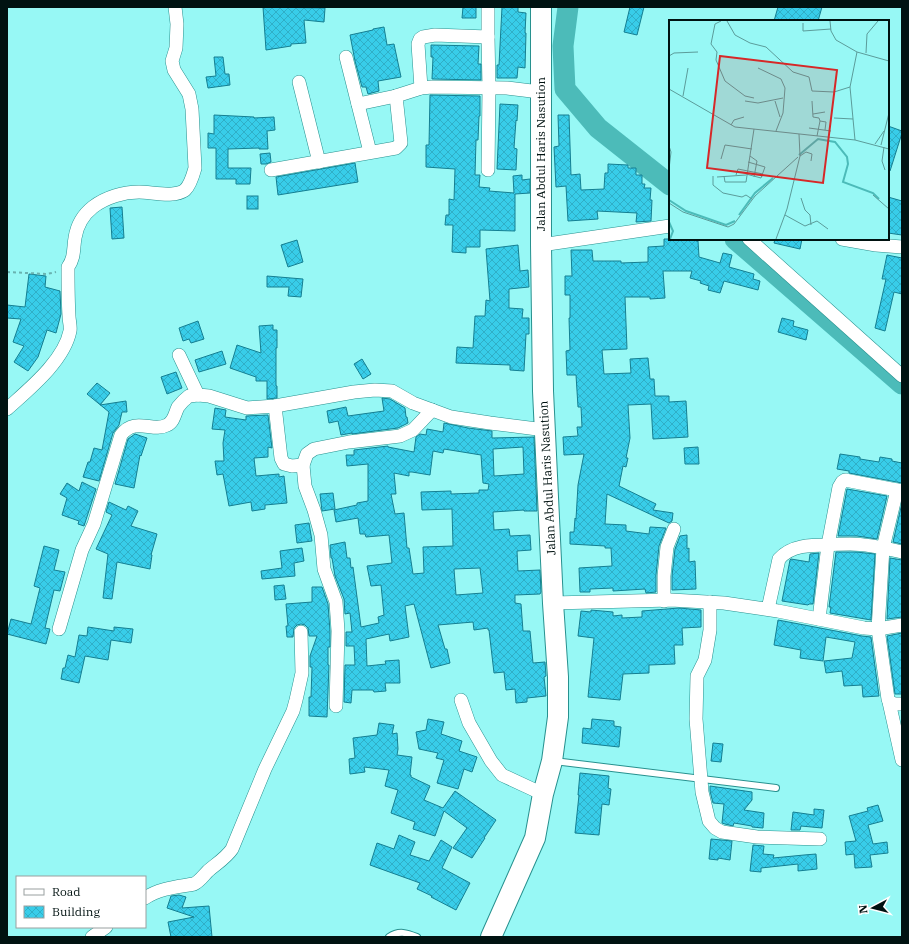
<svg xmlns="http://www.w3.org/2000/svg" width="909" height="944" font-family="'IBM Plex Serif',serif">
<defs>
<pattern id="building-cross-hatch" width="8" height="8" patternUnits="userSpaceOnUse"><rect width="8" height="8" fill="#38cde9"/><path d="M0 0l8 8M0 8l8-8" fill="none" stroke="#30afc7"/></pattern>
</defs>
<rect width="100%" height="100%" fill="#97f8f5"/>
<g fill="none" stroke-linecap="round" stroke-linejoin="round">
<g stroke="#4cbbb9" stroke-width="21">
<polyline points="568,7 563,46 565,89 598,128 670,185"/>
<polyline points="735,239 902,384"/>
</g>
</g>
<g fill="url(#building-cross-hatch)" stroke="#147f92" fill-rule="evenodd">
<polygon points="263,7 325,8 324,22 304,20 306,43 291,44 291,46 266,50"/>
<polygon points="463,7 476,7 476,18 462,18"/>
<polygon points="502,7 518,7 518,12 526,13 525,33 526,33 525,68 518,67 517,78 497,78 497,65 499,65"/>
<polygon points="630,7 644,7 637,35 624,32"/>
<polygon points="778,7 822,7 818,21 774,21"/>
<polygon points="384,27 387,45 394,44 401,77 378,81 379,91 368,94 366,87 362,87 355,61 350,35 373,30 373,29"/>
<polygon points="431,45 479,46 478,64 481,64 481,80 432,79 433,57 431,57"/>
<polygon points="214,57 223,57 225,74 229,74 230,85 208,88 206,77 216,76"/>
<polygon points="430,95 480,96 480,116 479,116 478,140 476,140 475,175 480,175 479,187 490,188 489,191 514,193 513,176 522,175 522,180 530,179 530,193 515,194 515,231 480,230 480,247 466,247 466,253 452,252 453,225 445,225 446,215 449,215 449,199 454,200 455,169 426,167 426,145 429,145"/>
<polygon points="500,104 518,105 517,121 516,120 514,148 517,149 516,170 497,169"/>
<polygon points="214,115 254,117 254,118 274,117 275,130 267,131 268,149 259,149 259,148 228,149 228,168 251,168 250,184 236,184 236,179 216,179 216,148 208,148 208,133 214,134"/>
<polygon points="558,115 569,115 571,175 580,174 581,190 604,189 605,173 608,173 608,164 628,165 628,168 636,168 636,175 642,175 642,184 645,184 644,188 651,188 650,200 652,200 651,221 636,222 637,213 597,211 598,219 568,221 566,186 556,187 554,147 559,146"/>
<polygon points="888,126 902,131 902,133 890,171 888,171"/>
<polygon points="270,153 271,162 266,164 261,164 260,154"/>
<polygon points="355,163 358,182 278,195 276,177"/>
<rect x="247" y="196" width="11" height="13"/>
<polygon points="888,197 902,201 902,235 888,233"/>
<polygon points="122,207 124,238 112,239 110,208"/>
<polygon points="664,239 696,239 696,241 698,241 699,257 720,263 723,253 732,255 729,267 754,274 753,279 760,281 758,290 724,281 720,293 708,290 709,286 700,283 701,281 690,278 692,271 663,271 665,298 650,299 650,297 625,297 627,349 602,350 604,374 631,373 630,359 648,358 650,379 654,379 655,396 669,396 669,402 686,401 688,437 653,439 651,404 628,405 630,438 626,458 628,458 626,467 623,466 619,486 656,504 653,510 673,513 672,521 669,523 607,494 605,524 626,525 626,531 649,534 650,527 666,528 659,546 656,575 656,592 646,593 645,589 613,591 613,588 590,589 590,592 580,592 579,568 612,566 611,548 605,548 605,546 570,544 570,532 574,532 575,518 576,519 578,485 584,454 564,455 563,437 578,436 577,427 582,427 581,407 578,407 576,375 567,375 566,351 570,350 569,318 570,318 570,295 565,295 565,276 572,276 571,250 592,250 593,261 621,261 621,263 648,262 648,247 664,246"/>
<polygon points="775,239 802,239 800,249 774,243"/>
<polygon points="297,240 303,262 288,267 281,245"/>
<polygon points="518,245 520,271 528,270 529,287 509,289 509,308 523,309 522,318 529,318 529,334 526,334 524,371 510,370 510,365 456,363 457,347 473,348 475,316 485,316 486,300 490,301 486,249"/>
<polygon points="887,255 902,258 902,294 894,292 885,331 875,328 886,279 882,279"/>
<polygon points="29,274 46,276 45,287 60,291 61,314 56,333 47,330 38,357 28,371 14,362 24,346 13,342 21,319 7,318 7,305 25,307"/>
<polygon points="267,276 303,279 301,297 288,296 289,287 267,287"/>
<polygon points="782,318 794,321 793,326 808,330 806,340 778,332"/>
<polygon points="198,321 204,339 191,343 189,339 183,341 179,328"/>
<polygon points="273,325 273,330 277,330 277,348 276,348 276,386 277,386 277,398 267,399 267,381 256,381 256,377 230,368 237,345 261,353 259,326"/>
<polygon points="222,351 226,364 199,372 195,360"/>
<polygon points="362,359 371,374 363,379 354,364"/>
<polygon points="176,372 182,388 167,394 161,377"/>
<polygon points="97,383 110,393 100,405 126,401 127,412 122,412 119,425 113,433 99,481 83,477 88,462 90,462 94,448 102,450 109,412 87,394"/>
<polygon points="382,398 390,399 405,408 406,417 407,417 408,423 398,428 352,434 352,433 341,435 338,421 329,423 327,411 346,407 348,416 384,411"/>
<polygon points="215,408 226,410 225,417 246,420 246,416 268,415 272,448 268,447 268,457 254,458 256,476 279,474 279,477 284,476 287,503 265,505 265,509 252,511 251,502 229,506 223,474 217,475 215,461 224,461 223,443 225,430 212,429"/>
<path d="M444 423 468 428 492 431V438L534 437 537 511H524V510L493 512 494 530 509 529 510 536 530 535 531 550 517 551 518 571 540 570 541 592 540 594 515 595V603L521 604 523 631H530L533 663 545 662 546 676 544 677 546 696 527 698V702L516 703 515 689 506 690 504 672 494 673 489 630H488V628L474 630 473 622 438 625 445 649H447L450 663 431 668 414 604 405 606 409 637 390 641 389 634 366 639 367 666 386 664 385 661 399 660 400 683H385L386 691 374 692 373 690H352L351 703 344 702 345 665H355L354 646H346V632H352L350 613 345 614 344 599 335 576 332 558H331L330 545 345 542 347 558H350L351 568 353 567 361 627 379 623 378 617 384 615 381 585 371 586 367 566 392 563 389 535 366 537 365 534H360L358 518 336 522 334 510 357 505V503L368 501V464L347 466 346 455H354V450L388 446V447L414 452 416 437 420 434 426 435 427 429 443 432ZM523 447 524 474 494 476 493 449ZM444 449 481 455 483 483 489 484 488 490H479V493L451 494V491L421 492 422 510 452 509 453 546 423 547 424 573 413 574 409 548H407L404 513 395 514 391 494H396L394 473 409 476V472H412L430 475 433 451 443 453ZM480 568 483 593 456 595 454 569Z"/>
<polygon points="135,434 147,438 141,456 140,455 134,488 115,484 128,439"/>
<polygon points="698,447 699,464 685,464 684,448"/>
<polygon points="840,454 860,457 860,459 879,462 880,457 892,459 892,461 902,463 902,483 849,473 849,471 837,469"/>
<polygon points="82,482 96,489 84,526 78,524 79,521 62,515 67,498 60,494 67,483 79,491"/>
<polygon points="847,489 887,496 877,539 857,536 838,536"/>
<polygon points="333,493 335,509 322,511 320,494"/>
<polygon points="109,502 126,510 128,506 138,511 131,526 157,534 151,555 152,555 150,569 117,562 112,599 103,598 108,554 96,549 112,515 106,512"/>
<polygon points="902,503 902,544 893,542"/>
<polygon points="309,523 312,541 297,543 295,525"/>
<polygon points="687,535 687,549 689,548 689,562 695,561 696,589 672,590 672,576 675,549 680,536"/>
<polygon points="44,546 59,550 54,570 65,572 60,591 54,590 45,628 50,629 46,644 7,634 11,619 31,624 40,588 34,586"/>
<polygon points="302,548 304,561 294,563 295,576 262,579 261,571 282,568 280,551"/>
<polygon points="836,552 856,552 875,554 871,620 830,613 831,607 829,607"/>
<polygon points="819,553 813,604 809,604 808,605 782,601 790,560 791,559 809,562 810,554"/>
<polygon points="890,558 902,560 902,617 887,619"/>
<polygon points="284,585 286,599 275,600 274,586"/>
<polygon points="312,587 322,587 328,604 330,631 330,647 328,647 328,665 329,665 327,717 309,716 309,697 311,697 312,667 310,667 310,656 317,636 309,636 308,628 305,625 301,624 297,625 294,628 293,637 287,637 286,626 288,626 286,604 312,602"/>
<polygon points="679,608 701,610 701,627 682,628 683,645 674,645 675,664 649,665 649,673 623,674 620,700 588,697 594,638 578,636 581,611 591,612 591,610 613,612 613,616 622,615 622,618 642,617 642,611"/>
<polygon points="778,620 862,636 871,637 879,696 863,697 862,685 844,686 842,671 826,673 824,661 852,658 855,642 826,637 823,661 800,658 801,650 774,645"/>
<polygon points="88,627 114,631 114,627 133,629 131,643 111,640 108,660 85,656 79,683 61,679 63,668 65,668 68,655 75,657 79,635 87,636"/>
<polygon points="902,633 902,694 895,694 887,636"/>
<polygon points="428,719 444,722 441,734 462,741 459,751 477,757 472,772 464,769 458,789 437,783 444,760 436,758 438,753 419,749 416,732 426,730"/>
<polygon points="592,719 614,721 614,726 621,727 619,747 582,743 583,728 591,729"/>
<polygon points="379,723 394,725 392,734 397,733 398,749 397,755 412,757 410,775 411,775 411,777 430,786 424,800 443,808 455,791 496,820 484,838 485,838 472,858 453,848 467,828 444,811 435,836 413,829 415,822 391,813 398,790 385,786 389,770 364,767 365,772 350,774 349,759 355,758 353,738 377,735"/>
<polygon points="713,743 723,744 721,762 711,761"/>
<polygon points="580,773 609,776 608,788 611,789 609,805 602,804 599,835 575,833 579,795 578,795"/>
<polygon points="710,786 752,792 752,800 744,810 764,813 763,828 752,827 752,826 734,823 733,826 725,824 722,823 724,804 713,803 710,791"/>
<polygon points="878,805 883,821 868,825 873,844 887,842 888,853 870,855 872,867 855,868 854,854 846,855 845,842 856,841 849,816 868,811 867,808"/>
<polygon points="814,809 824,810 822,828 801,826 800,830 791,830 793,812 814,815"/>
<polygon points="399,835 415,842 410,855 429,861 441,840 452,847 442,868 470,883 456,910 431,897 432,896 417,889 420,883 370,865 377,843 394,849"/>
<polygon points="711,839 732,841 730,860 718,858 718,860 709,859"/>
<polygon points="753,845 764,846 763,854 774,855 773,858 804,855 816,854 817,869 798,871 798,864 761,868 761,872 750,871"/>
<polygon points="179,895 186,897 182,908 209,906 212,937 171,937 168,922 194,917 167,908 171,896"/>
</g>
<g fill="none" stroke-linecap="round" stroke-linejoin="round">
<defs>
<g id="service">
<polyline points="554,761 776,788"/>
<path d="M389 937C399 930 407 933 417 937"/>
</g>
<g id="minor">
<polyline points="346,57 370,152"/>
<polyline points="299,82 319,162"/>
<polyline points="421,88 418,44 420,39 423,37 435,35 488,37"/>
<polyline points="358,104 396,96"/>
<polyline points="271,170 396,148 401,143 396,96 421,88 432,87 507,88 540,92"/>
<polyline points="488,170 489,88 488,37 488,7"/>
<polyline points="749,239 902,376"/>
<polyline points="842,239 876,245 902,247"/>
<polyline points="541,245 670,226"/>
<polyline points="179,355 198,395"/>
<polyline points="275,406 281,458 284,464 292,466 303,465 305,486 314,510 321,535 324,569 336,602 338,631 336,706"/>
<path d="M7 409C29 389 64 361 70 331 71 327 69 321 69 316 68 300 68 283 68 267 75 257 73 249 75 238 77 225 84 214 93 207 106 197 124 192 139 192 152 192 174 198 185 190 191 184 193 175 195 168L192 109 189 94 174 70 172 61 176 48 177 24 175 7"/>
<polyline points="303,465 307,454 314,449 349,442 400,436 413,430 432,410"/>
<path d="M897 490 883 548 878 629 888 699C891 705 897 704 902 704"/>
<polyline points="664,601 664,576 667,547 674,529"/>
<polyline points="710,602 710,630 705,660 697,676 696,719 702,792 709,821 715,828 722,832 757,837 820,839"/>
<polyline points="553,603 671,600 724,603 778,611 864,628 878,629 902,625"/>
<path d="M768 609 779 559C791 545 811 545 828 545 835 544 843 544 850 544 867 544 885 548 902 552"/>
<polyline points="819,619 828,545 839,487 842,482 845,480 902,491"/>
<path d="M59 629 82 550 94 524 121 435C135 416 153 433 167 425 174 422 175 413 178 407 181 403 185 399 189 396L198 395 209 396 247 408 275 406 354 392 375 390 392 391 413 403 451 417 490 423 545 430"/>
<polyline points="461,700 469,723 491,761 502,775 543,794"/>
<polyline points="889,702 902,760"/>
<path d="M145 898C160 888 177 887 194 884 200 881 203 876 208 871 216 864 226 858 232 849L265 769 293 711 296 700 302 673 301 632"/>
<polyline points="92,937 106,927"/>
</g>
<polyline id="primary" points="491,937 535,838 543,794 552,761 558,717 558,677 553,603 543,391 541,245 541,7"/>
</defs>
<use href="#service" stroke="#27918f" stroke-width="8"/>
<use href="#minor" stroke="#27918f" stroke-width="14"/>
<use href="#primary" stroke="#27918f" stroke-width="22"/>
<polyline stroke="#69b2b0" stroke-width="2" stroke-dasharray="3 3" stroke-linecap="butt" points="7,272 47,274 56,272"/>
<use href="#service" stroke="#fff" stroke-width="6"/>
<use href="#minor" stroke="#fff" stroke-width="13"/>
<use href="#primary" stroke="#fff" stroke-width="20"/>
</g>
<g text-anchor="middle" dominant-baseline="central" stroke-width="3" stroke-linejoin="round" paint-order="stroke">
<g font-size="12" fill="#001211" stroke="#fff">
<text transform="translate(540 154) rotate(-90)">Jalan Abdul Haris Nasution</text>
<text transform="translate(547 478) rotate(-93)">Jalan Abdul Haris Nasution</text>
</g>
</g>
<g transform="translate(669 20)">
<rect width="220" height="220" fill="#97f8f5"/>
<path fill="none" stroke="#4cbbb9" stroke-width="2" d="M130 135 149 119 166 122 178 137 179 144 174 162 204 173 210 179M0 180 17 191 57 205 66 201M70 195 86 173 104 158M0 202 4 211 1 219"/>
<path fill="none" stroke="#5b9c9a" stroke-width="1" d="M52 1 46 4 42 24 48 32 47 40 56 61 76 76 85 78M58 1 66 15 81 23 97 27 124 52 140 57 143 71 165 72 181 67M161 1 162 11 167 20 188 32 181 67 186 120M134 3V11L162 9M188 32 220 41M197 33 198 14 209 1M0 36 5 33 29 32M89 48 112 59 116 68 114 93 107 111M0 69 66 107 186 120 220 129M14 76 19 48M76 81 89 83 114 78M106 81 111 97M143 81 144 97 150 98 151 101 148 116M144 94 156 92M165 98 184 99M151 101 157 102 156 110M62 105 65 100 75 97M140 108 162 111M206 124 215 111M212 125 220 93M0 126 2 132 0 149M215 127 213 141 216 150M81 136 88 141 85 157M131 136 137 132 143 134 142 141M52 139 56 125 83 129M77 154 92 158 96 147 79 142M67 155 69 149 94 154M44 156V165L54 173 73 177 77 175 83 179M55 156 56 162H77L85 109M48 157 77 155M204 175 220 189M132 178 136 190 141 195 142 205M0 183 14 192 59 207 65 204 86 176 129 137M116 195 136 206 148 201 159 209M107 219 118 189 131 136 130 114"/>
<path fill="#d62828" fill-opacity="0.15" stroke="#d62828" stroke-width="2" d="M51 36 168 50 154 163 38 148Z"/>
<rect width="220" height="220" fill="none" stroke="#001211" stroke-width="2"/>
</g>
<rect width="909" height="944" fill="none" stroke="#001211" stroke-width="16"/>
<rect x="16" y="876" width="130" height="52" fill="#ffffff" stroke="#99a0a0"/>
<rect x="24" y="889" width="20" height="6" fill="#ffffff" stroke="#99a0a0"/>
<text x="52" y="896" font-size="12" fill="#001211">Road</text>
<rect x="24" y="906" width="20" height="12" fill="url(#building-cross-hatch)" stroke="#99a0a0"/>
<text x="52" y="916" font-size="12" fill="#001211">Building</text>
<g transform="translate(873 908) rotate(263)" stroke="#ffffff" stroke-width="3" paint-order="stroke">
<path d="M0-3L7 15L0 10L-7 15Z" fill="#001211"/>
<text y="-6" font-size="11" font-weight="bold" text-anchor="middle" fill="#001211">N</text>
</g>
</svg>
